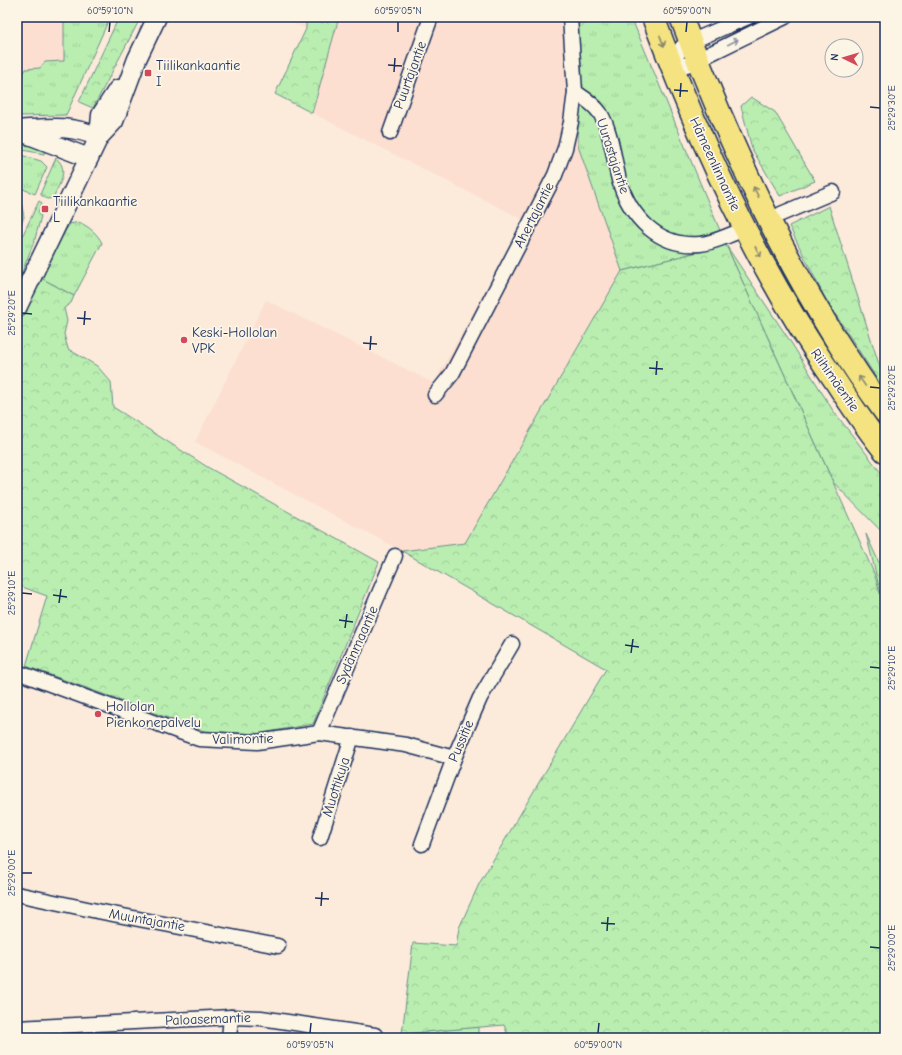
<svg xmlns="http://www.w3.org/2000/svg" width="902" height="1055" font-family="'Comic Neue',sans-serif">
<defs>
<pattern id="grass-tufts" width="24" height="20" patternUnits="userSpaceOnUse"><rect width="24" height="20" fill="#baeeb0"/><path d="M3 7l-1-3M5 7V3M7 7l1-3M15 17l-1-3M17 17v-4M19 17l1-3" fill="none" stroke="#9fcc9a"/></pattern>
<pattern id="forest-crowns" width="20" height="18" patternUnits="userSpaceOnUse"><rect width="20" height="18" fill="#baeeb0"/><path d="M2 6a3 3 0 1 1 6 0M12 15a3 3 0 1 1 6 0" fill="none" stroke="#9fcc9a"/></pattern>
</defs>
<rect width="100%" height="100%" fill="#fcebdb"/>
<filter id="ink" filterUnits="userSpaceOnUse"><feTurbulence type="fractalNoise" baseFrequency=".025" numOctaves="2"/><feDisplacementMap in="SourceGraphic" scale="8" xChannelSelector="R" yChannelSelector="G"/><feConvolveMatrix kernelMatrix="1 2 1 2 8 2 1 2 1" color-interpolation-filters="sRGB"/></filter>
<g filter="url(#ink)">
<g fill="#fcdfd0">
<polygon points="17,17 107,17 65,114 17,112"/>
<polygon points="279,17 306,17 306,29"/>
<polygon points="339,17 559,17 582,119 622,271 465,543 402,551 195,442 266,300 434,383 524,220 312,113"/>
</g>
<g fill="url(#grass-tufts)" stroke="#6a8e87">
<path d="M96 17H110L66 115 19 116C18 99 16 83 26 69L40 68 45 62 64 61V22H94Z"/>
<polygon points="576,17 631,17 726,245 792,344 832,409 885,478 885,535 833,482 726,245 622,271 578,146"/>
<polygon points="17,143 46,149 44,154 17,149"/>
<polygon points="17,154 41,161 47,167 35,194 23,189"/>
<path d="M56 158C70 170 59 184 53 198L47 199 41 195V192Z"/>
<polygon points="17,179 24,217 17,234"/>
<polygon points="39,201 42,203 38,212 41,216 35,239 17,285 17,247"/>
<path d="M79 222C89 227 97 233 102 243L74 296 41 278 65 231 70 224Z"/>
<polygon points="866,534 885,576 885,610"/>
<polygon points="478,1027 478,1038 400,1038 402,1034"/>
</g>
<g fill="url(#forest-crowns)" stroke="#6a8e87">
<polygon points="119,17 141,17 93,108 79,102"/>
<polygon points="306,17 339,17 312,113 275,94 306,29"/>
<polygon points="751,97 775,112 815,181 780,196 752,149 741,106"/>
<polygon points="829,206 883,377 879,382 825,298 789,226"/>
<polygon points="726,245 874,573 885,610 885,1038 509,1038 504,1025 402,1034 413,943 456,946 459,928 479,884 606,669 402,551 465,543 622,271"/>
<polygon points="41,278 74,296 71,303 64,308 67,321 64,334 68,349 97,366 111,382 113,407 209,468 379,562 313,724 256,734 204,731 26,666 47,596 17,585 17,328"/>
</g>
<g fill="none" stroke-linecap="round" stroke-linejoin="round">
<defs>
<g id="minor">
<polyline points="748,17 690,42 682,47 671,64 687,65 785,17"/>
<path d="M575 92C584 98 594 104 600 113 611 130 614 160 619 180 630 217 659 248 700 244 712 243 724 237 735 233"/>
<polyline points="390,133 431,17"/>
<polyline points="781,214 833,192"/>
<polyline points="435,395 452,374 555,175 565,148 571,122 575,92 570,17"/>
<polyline points="17,672 199,739 257,742 319,733 406,745 454,758"/>
<polyline points="319,733 395,556"/>
<polyline points="320,838 352,737"/>
<polyline points="422,844 454,758 480,698 512,644"/>
<polyline points="17,894 92,910 278,946"/>
<polyline points="17,1028 231,1017 261,1018 375,1035"/>
<polyline points="229,1038 231,1017"/>
</g>
<g id="tertiary">
<path d="M17 130C49 128 69 124 99 137"/>
<polyline points="21,132 89,158"/>
<polyline points="99,137 101,115 118,89"/>
<polyline points="17,308 99,137 114,121 137,59 157,17"/>
</g>
<g id="primary">
<path d="M653 17C700 143 757 268 834 379 850 403 866 428 885 451"/>
<path d="M681 17C734 156 797 292 885 412"/>
</g>
</defs>
<use href="#minor" stroke="#1b2f5e" stroke-width="17"/>
<use href="#tertiary" stroke="#1b2f5e" stroke-width="21"/>
<use href="#primary" stroke="#1b2f5e" stroke-width="25"/>
<use href="#minor" stroke="#fcf5e5" stroke-width="14"/>
<use href="#tertiary" stroke="#fcf5e5" stroke-width="18"/>
<use href="#primary" stroke="#f5e381" stroke-width="22"/>
</g>
<defs><path id="oneway-shaft" d="M-6 0H5M1.5-3L5.5 0L1.5 3" fill="none" stroke-width="1.6" stroke-linecap="round" stroke-linejoin="round"/></defs>
<g stroke="#888970">
<use href="#oneway-shaft" transform="translate(662 41) rotate(69)"/>
<use href="#oneway-shaft" transform="translate(756 192) rotate(-116)"/>
<use href="#oneway-shaft" transform="translate(758 252) rotate(63)"/>
<use href="#oneway-shaft" transform="translate(862 381) rotate(-124)"/>
</g>
<use stroke="#8c92a2" href="#oneway-shaft" transform="translate(733 42) rotate(-27)"/>
</g>
<path fill="none" stroke="#1b2f5e" stroke-width="1.5" d="M109 32 110 22M398 32V22M686 32 687 22M388 65 402 66M394 72 395 58M674 90 688 91M680 97 681 83M870 107 880 108M22 313 32 314M77 318 91 319M84 325 85 311M363 343 377 344M370 350 371 336M649 368 663 369M656 375 657 361M870 387 880 388M22 593 32 594M53 595 67 597M59 603 61 589M339 620 353 622M345 628 347 614M625 645 639 647M631 653 633 639M870 667 880 668M22 873H32M315 898 329 899M321 906 322 892M601 923 615 924M607 931 608 917M870 947 880 948M310 1033 311 1023M598 1033 599 1023"/>
<g fill="#d1495b" stroke="#fcf5e5" stroke-width="1.5">
<rect x="144" y="69" width="8" height="8" rx="2"/>
<rect x="41" y="205" width="8" height="8" rx="2"/>
<circle cx="184" cy="340" r="4"/>
<circle cx="98" cy="714" r="4"/>
</g>
<g text-anchor="middle" dominant-baseline="central" stroke-width="3.5" stroke-linejoin="round" paint-order="stroke">
<g font-size="14" fill="#1b2f5e" stroke="#fcf5e5" text-anchor="start">
<text x="156" y="65">Tiilikankaantie<tspan x="156" dy="16">I</tspan></text>
<text x="53" y="201">Tiilikankaantie<tspan x="53" dy="16">L</tspan></text>
<text x="192" y="332">Keski-Hollolan<tspan x="192" dy="16">VPK</tspan></text>
<text x="106" y="706">Hollolan<tspan x="106" dy="16">Pienkonepalvelu</tspan></text>
</g>
<g font-size="14" fill="#1b2f5e" stroke="#fcf5e5">
<text transform="translate(410 75) rotate(-70)">Puurtajantie</text>
<text transform="translate(613 156) rotate(72)">Uurastajantie</text>
<text transform="translate(715 164) rotate(65)">Hämeenlinnantie</text>
<text transform="translate(534 215) rotate(-63)">Ahertajantie</text>
<text transform="translate(835 380) rotate(55)">Riihimäentie</text>
<text transform="translate(357 645) rotate(-66)">Sydänmaantie</text>
<text transform="translate(243 739) rotate(-1)">Valimontie</text>
<text transform="translate(461 741) rotate(-67)">Pussitie</text>
<text transform="translate(336 787) rotate(-72)">Muottikuja</text>
<text transform="translate(147 920) rotate(10)">Muuntajantie</text>
<text transform="translate(208 1019) rotate(-2)">Paloasemantie</text>
</g>
</g>
<rect width="902" height="1055" fill="none" stroke="#fcf5e5" stroke-width="44"/>
<g transform="translate(844 58) rotate(275)"><circle r="19" fill="#fcf5e5" stroke="#a2a6af"/>
<path d="M0-3L7 15L0 10L-7 15Z" fill="#d1495b"/>
<text y="-6" font-size="11" font-weight="bold" text-anchor="middle" fill="#1b2f5e">N</text>
</g>
<rect x="22" y="22" width="858" height="1011" fill="none" stroke="#1b2f5e" stroke-width="1.5"/>
<g font-size="10" text-anchor="middle" fill="#1b2f5e">
<text x="110" y="14">60°59'10"N</text>
<text x="398" y="14">60°59'05"N</text>
<text x="687" y="14">60°59'00"N</text>
<text transform="translate(891 108) rotate(-90)" y="4">25°29'30"E</text>
<text transform="translate(11 313) rotate(-90)" y="4">25°29'20"E</text>
<text transform="translate(891 388) rotate(-90)" y="4">25°29'20"E</text>
<text transform="translate(11 593) rotate(-90)" y="4">25°29'10"E</text>
<text transform="translate(891 668) rotate(-90)" y="4">25°29'10"E</text>
<text transform="translate(11 873) rotate(-90)" y="4">25°29'00"E</text>
<text transform="translate(891 948) rotate(-90)" y="4">25°29'00"E</text>
<text x="310" y="1048">60°59'05"N</text>
<text x="598" y="1048">60°59'00"N</text>
</g>
</svg>
